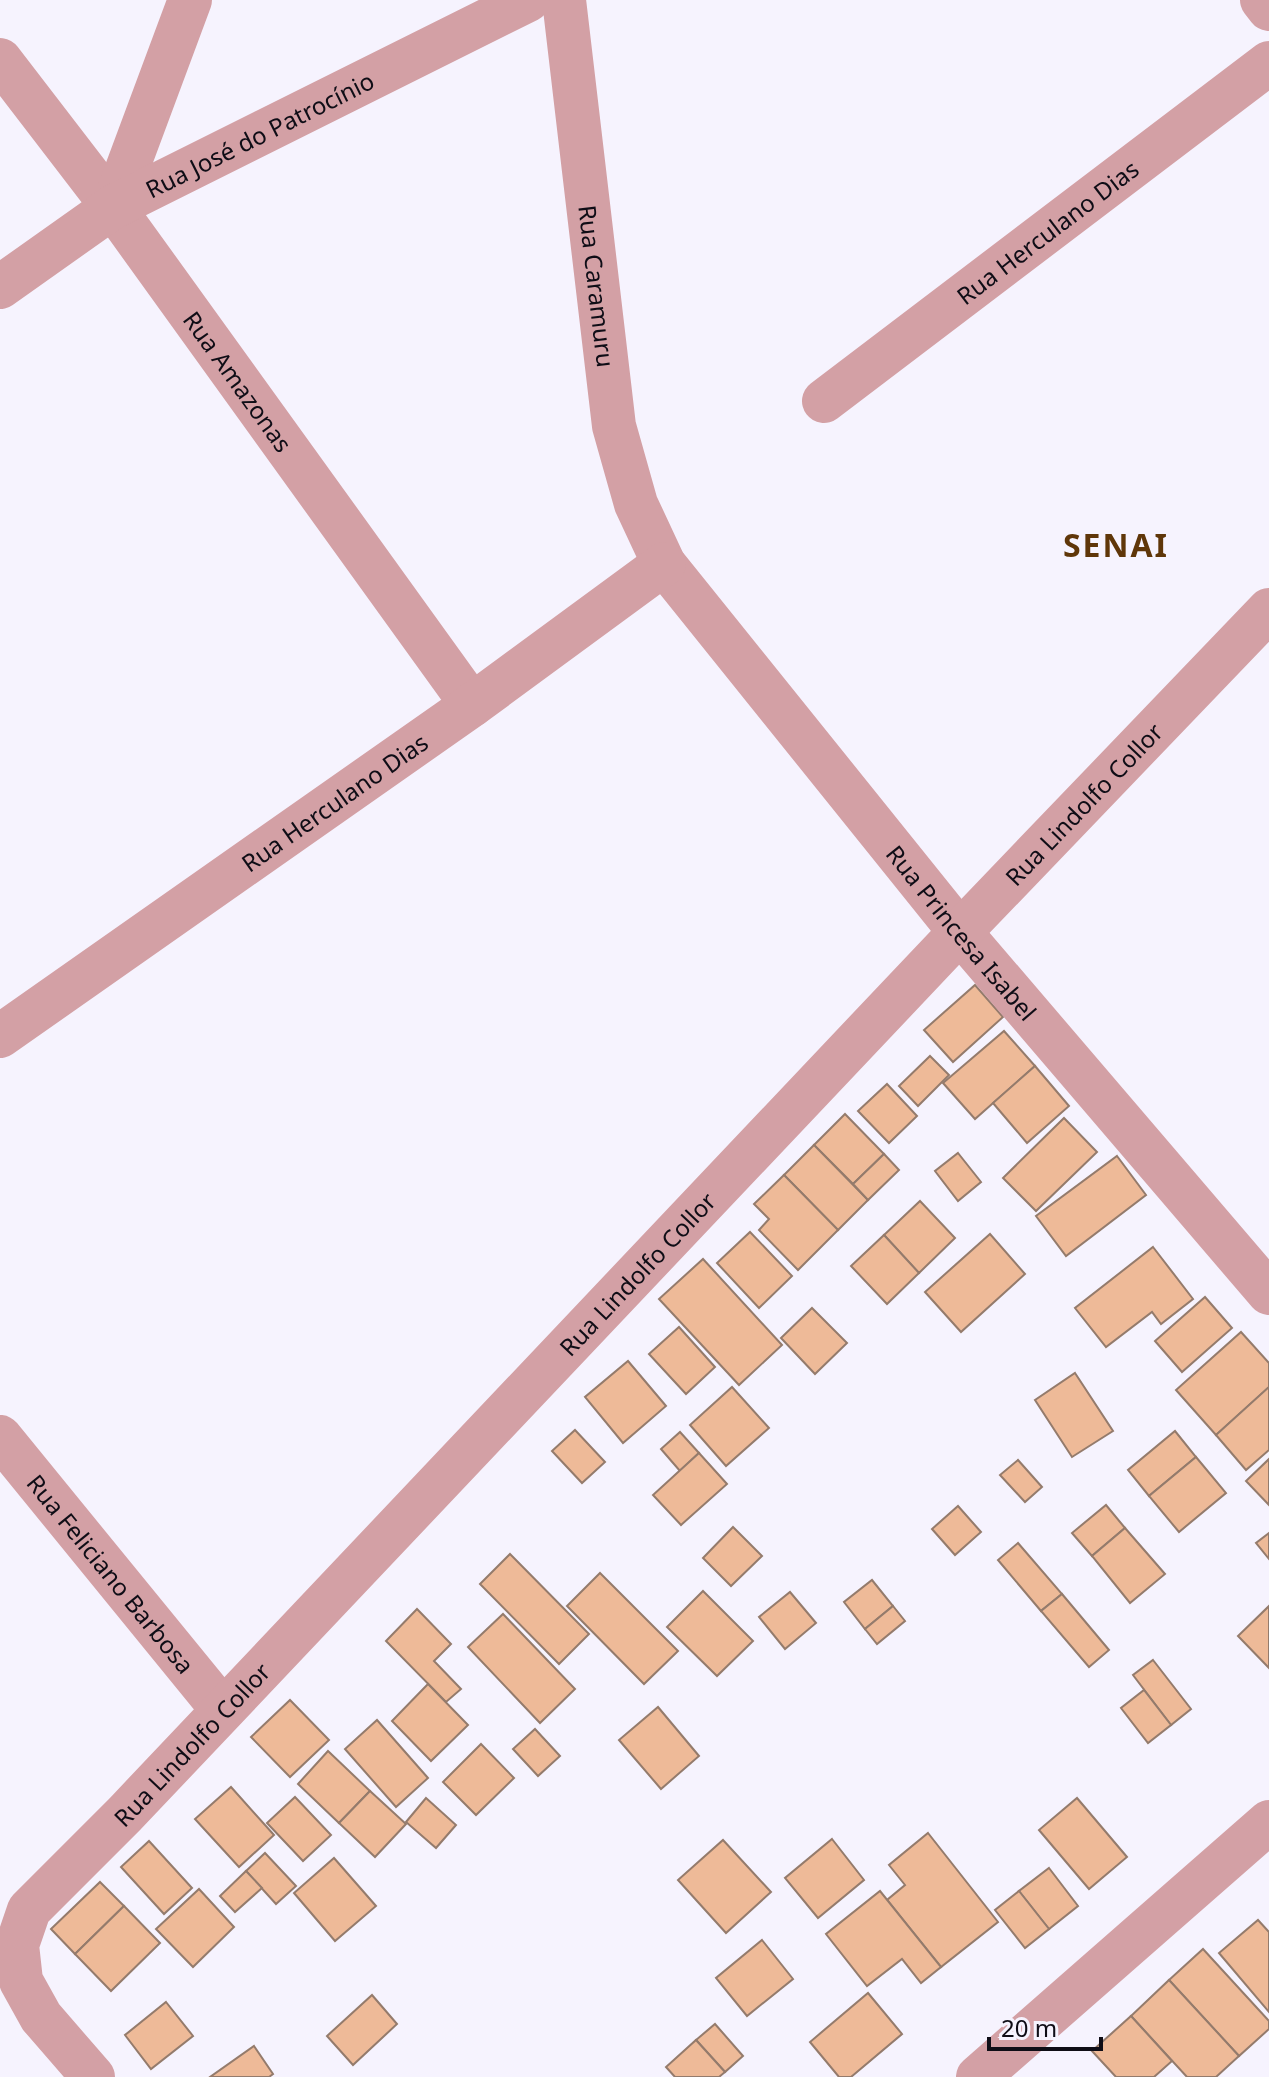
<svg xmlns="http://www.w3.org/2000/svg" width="1269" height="2077" font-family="'Noto Sans',sans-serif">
<rect width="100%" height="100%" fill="#f6f3fe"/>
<g fill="#eeba98" stroke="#947b6c" stroke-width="2">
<polygon points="975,985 1003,1017 953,1062 924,1030"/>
<polygon points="1004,1031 1035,1066 975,1119 943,1083"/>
<polygon points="930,1056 949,1075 918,1106 899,1086"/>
<polygon points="1035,1066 1069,1106 1027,1143 993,1103"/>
<polygon points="887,1084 917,1116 889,1143 858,1111"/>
<polygon points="845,1114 884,1154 853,1184 814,1145"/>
<polygon points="1064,1118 1097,1152 1036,1211 1003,1178"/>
<polygon points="814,1145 868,1200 838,1230 784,1175"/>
<polygon points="958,1153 981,1182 958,1201 935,1171"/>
<polygon points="884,1154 899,1170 868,1200 853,1184"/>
<polygon points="1117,1156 1146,1195 1066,1256 1036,1216"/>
<polygon points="784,1175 838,1230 798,1270 759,1230 769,1219 754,1204"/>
<polygon points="920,1201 955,1238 919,1273 884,1235"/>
<polygon points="750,1232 792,1276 759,1308 717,1263"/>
<polygon points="990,1234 1025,1274 961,1332 925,1292"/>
<polygon points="884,1235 919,1273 887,1304 851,1266"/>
<polygon points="1153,1247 1193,1299 1161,1324 1152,1312 1106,1347 1075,1308"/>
<polygon points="703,1259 782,1345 739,1385 659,1299"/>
<polygon points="1205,1297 1232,1328 1182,1372 1155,1341"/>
<polygon points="812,1308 847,1343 815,1374 781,1338"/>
<polygon points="679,1327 715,1367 686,1394 649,1354"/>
<polygon points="1241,1332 1269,1363 1269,1387 1216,1435 1176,1390"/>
<polygon points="628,1361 666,1406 623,1443 585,1397"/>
<polygon points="1075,1373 1113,1431 1072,1457 1035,1400"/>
<polygon points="732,1387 769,1428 726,1466 690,1425"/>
<polygon points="1269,1387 1269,1450 1246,1470 1216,1435"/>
<polygon points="575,1430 605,1462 582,1483 552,1451"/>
<polygon points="1175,1431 1196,1457 1149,1496 1128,1470"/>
<polygon points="680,1432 699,1453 680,1471 661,1449"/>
<polygon points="699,1453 727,1484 681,1525 653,1495"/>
<polygon points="1196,1457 1226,1493 1179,1532 1149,1496"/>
<polygon points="1269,1459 1269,1505 1246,1481"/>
<polygon points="1018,1460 1042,1487 1025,1502 1000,1475"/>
<polygon points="1106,1505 1125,1528 1092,1556 1072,1533"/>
<polygon points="958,1506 981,1532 955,1555 932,1529"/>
<polygon points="733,1527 762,1556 731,1586 703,1558"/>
<polygon points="1125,1528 1165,1574 1130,1603 1092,1556"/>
<polygon points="1269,1533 1269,1559 1256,1543"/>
<polygon points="1018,1543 1062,1594 1041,1611 998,1560"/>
<polygon points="510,1554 589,1634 559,1664 480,1584"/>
<polygon points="600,1573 678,1651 644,1684 567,1606"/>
<polygon points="872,1580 893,1606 865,1629 844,1602"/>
<polygon points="703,1591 753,1641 717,1676 667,1627"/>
<polygon points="790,1592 816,1623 785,1649 759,1617"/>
<polygon points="1062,1594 1109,1650 1089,1667 1041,1611"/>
<polygon points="893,1606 905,1621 877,1644 865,1629"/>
<polygon points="1269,1606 1269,1668 1238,1636"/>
<polygon points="417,1609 451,1644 434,1661 461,1689 446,1702 386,1641"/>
<polygon points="503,1614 575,1689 540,1723 468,1647"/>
<polygon points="1153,1660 1191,1709 1171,1725 1133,1675"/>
<polygon points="428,1684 468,1725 431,1761 392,1721"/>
<polygon points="1144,1690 1171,1725 1148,1743 1121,1708"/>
<polygon points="290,1700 329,1740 290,1777 251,1737"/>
<polygon points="658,1707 699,1756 661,1789 619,1740"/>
<polygon points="377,1720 428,1778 396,1807 345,1749"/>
<polygon points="535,1729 560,1756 538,1776 513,1749"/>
<polygon points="481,1744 514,1778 476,1815 443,1782"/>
<polygon points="328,1751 370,1791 339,1823 298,1784"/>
<polygon points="231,1787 274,1835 239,1867 195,1819"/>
<polygon points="370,1791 406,1824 375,1857 339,1823"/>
<polygon points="295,1797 331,1835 303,1861 267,1823"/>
<polygon points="426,1798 456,1825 436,1848 406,1822"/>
<polygon points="1077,1798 1127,1857 1089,1889 1039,1830"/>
<polygon points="928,1833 998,1922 941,1967 887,1900 905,1885 889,1865"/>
<polygon points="832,1839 864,1880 818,1918 785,1878"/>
<polygon points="723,1840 771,1892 726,1933 678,1880"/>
<polygon points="149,1841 192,1888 164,1914 121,1867"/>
<polygon points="265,1853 296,1886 276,1904 246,1871"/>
<polygon points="334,1858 376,1906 335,1941 294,1893"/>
<polygon points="1049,1868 1078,1906 1049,1929 1019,1891"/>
<polygon points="246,1871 262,1888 235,1912 220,1896"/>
<polygon points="100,1882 124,1906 75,1954 51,1929"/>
<polygon points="199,1889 234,1927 193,1967 156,1929"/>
<polygon points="880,1891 941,1967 921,1983 902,1959 867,1986 826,1934"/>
<polygon points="1019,1891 1049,1929 1025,1948 995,1910"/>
<polygon points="124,1906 160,1943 111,1991 75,1954"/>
<polygon points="1258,1920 1269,1932 1269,2012 1219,1953"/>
<polygon points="762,1940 793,1979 747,2016 716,1978"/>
<polygon points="1203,1949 1269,2021 1269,2029 1239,2056 1169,1980"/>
<polygon points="1169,1980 1239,2056 1216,2077 1187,2077 1131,2016"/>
<polygon points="868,1993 902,2034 851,2077 839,2077 810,2042"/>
<polygon points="372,1995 397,2024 353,2065 327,2036"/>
<polygon points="166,2002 193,2036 151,2069 125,2035"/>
<polygon points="1131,2016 1172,2061 1154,2077 1116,2077 1092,2051"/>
<polygon points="715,2024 743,2056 725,2072 696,2040"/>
<polygon points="696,2040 725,2072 719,2077 675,2077 666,2067"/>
<polygon points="254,2046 273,2074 269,2077 210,2077"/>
</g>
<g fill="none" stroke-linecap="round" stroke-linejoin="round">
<g stroke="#d3a0a5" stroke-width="44">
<path id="s1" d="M564 0 614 426 636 504 664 564 960 932 1269 1293"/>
<polyline points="1262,0 1269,9"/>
<path id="s2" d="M0 60 113 207 472 705"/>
<polyline points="113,207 190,0"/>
<path id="s3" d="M0 287 113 207 528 0"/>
<path id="s4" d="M824 401 1269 63"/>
<path id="s5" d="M0 1036 472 705 664 564"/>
<path id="s6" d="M0 1437 222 1709"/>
<path id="s7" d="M93 2077 41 2017 21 1981 17 1945 29 1910 125 1814 960 932 1269 610"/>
<polyline points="978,2077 1269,1822"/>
</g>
</g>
<g text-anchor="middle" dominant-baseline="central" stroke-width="8" stroke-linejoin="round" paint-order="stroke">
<g font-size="24" fill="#0f0d16" stroke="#f6f3fe">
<text stroke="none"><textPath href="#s3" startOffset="302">Rua José do Patrocínio</textPath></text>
<text stroke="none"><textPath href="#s4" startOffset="280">Rua Herculano Dias</textPath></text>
<text stroke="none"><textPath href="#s1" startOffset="288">Rua Caramuru</textPath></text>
<text stroke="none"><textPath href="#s2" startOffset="400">Rua Amazonas</textPath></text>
<text stroke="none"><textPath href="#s5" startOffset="408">Rua Herculano Dias</textPath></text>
<text stroke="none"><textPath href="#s7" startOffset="1722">Rua Lindolfo Collor</textPath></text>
<text stroke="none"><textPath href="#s1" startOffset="1050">Rua Princesa Isabel</textPath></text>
<text stroke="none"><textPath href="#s7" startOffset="1074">Rua Lindolfo Collor</textPath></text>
<text stroke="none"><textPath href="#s6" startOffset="176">Rua Feliciano Barbosa</textPath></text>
<text stroke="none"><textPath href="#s7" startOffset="426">Rua Lindolfo Collor</textPath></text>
</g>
<g font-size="32" font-weight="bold" letter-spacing="2" fill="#5f3609" stroke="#f6f3fe">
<text x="1116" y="544">SENAI</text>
</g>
</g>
<path d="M989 2037v12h112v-12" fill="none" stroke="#0f0d16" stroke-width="4"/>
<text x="1001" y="2037" font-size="24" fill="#0f0d16" stroke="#f6f3fe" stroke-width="6" paint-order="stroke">20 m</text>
</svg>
